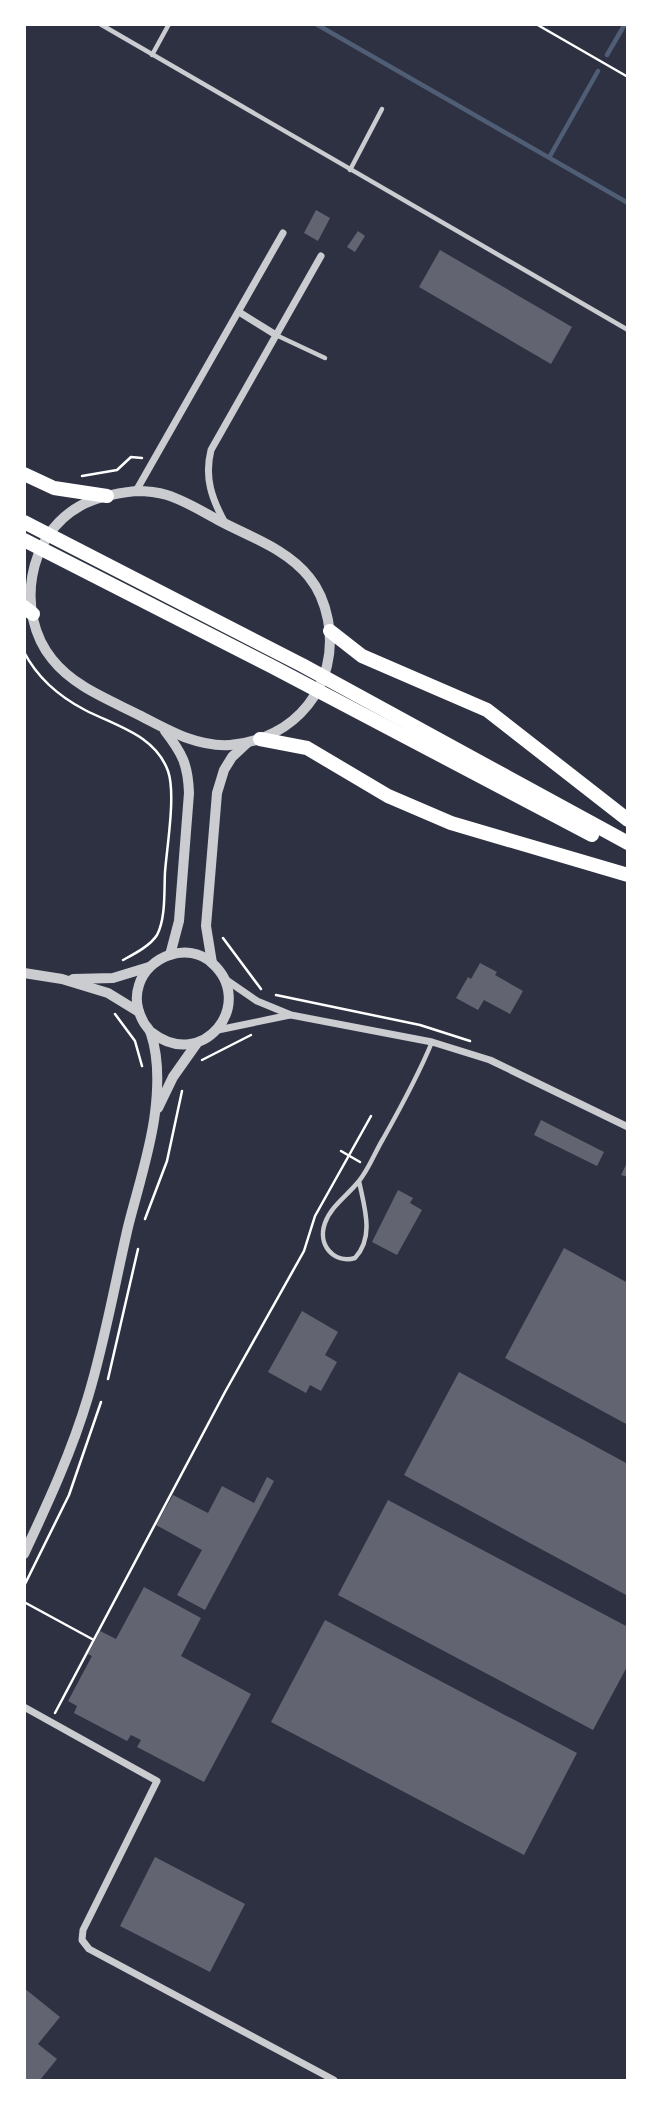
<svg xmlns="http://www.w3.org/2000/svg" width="652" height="2105" font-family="'Noto Sans',sans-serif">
<rect width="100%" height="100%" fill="#2d3142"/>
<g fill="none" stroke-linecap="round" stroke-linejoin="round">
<g stroke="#4f5d75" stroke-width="4.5">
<polyline points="316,24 628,203"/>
<polyline points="607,55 625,24"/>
<polyline points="550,156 598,71"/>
</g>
</g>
<g fill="#626471">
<polygon points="316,210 330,218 318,241 304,233"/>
<polygon points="358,231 365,236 355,252 347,247"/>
<polygon points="440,250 572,327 551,364 419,287"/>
<polygon points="480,963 497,972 495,975 523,991 510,1014 484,1000 478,1010 456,998 468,977 471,979"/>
<polygon points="541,1120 604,1152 597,1166 534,1135"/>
<polygon points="628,1161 628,1177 621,1175"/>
<polygon points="398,1190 413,1198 410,1203 422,1210 397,1255 372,1242"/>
<polygon points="564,1248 628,1283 628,1425 505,1358"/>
<polygon points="302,1311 338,1332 325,1355 337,1362 321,1391 310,1385 306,1393 268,1372"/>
<polygon points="459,1372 628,1464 628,1596 404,1475"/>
<polygon points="267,1477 274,1481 205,1610 177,1595 202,1550 156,1525 173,1495 208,1513 222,1486 254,1503"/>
<polygon points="388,1500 628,1627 628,1665 593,1730 338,1595"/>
<polygon points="144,1587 201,1618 181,1656 251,1694 204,1782 137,1747 141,1740 131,1735 127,1741 74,1713 77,1706 68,1701 92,1656 88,1654 100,1631 116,1639"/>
<polygon points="325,1620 577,1753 524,1855 271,1722"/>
<polygon points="155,1857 245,1904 210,1972 120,1926"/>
<polygon points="24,1988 60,2017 38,2044 57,2059 40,2080 24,2080"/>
</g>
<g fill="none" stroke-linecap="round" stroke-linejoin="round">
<g stroke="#fff" stroke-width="2.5">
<polyline points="536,24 628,77"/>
<polyline points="82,476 117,470 131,457 142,458"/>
<path d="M24 652C37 677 60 697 85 710 116 726 155 735 168 771 176 794 167 846 165 872 164 890 166 918 157 935 150 946 134 954 123 960"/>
<polyline points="223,938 261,989"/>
<polyline points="276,995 420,1025 470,1041"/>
<polyline points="115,1014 135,1041 142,1066"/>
<polyline points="202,1060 251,1035"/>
<polyline points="341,1151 360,1162"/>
<polyline points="145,1219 167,1161 182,1091"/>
<polyline points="108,1379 138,1249"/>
<polyline points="24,1586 69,1495 101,1402"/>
<polyline points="24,1602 92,1639"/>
<polyline points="55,1713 225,1392 304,1251 315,1216 371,1116"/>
</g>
<g stroke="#caccd0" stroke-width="4.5">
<polyline points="100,24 628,330"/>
<polyline points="152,55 169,24"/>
<polyline points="350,170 382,109"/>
<polyline points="276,335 325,358"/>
<path d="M359 1181C364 1206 375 1237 355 1258 334 1264 317 1245 325 1223 331 1206 348 1195 359 1181 369 1169 375 1152 383 1139 401 1107 418 1076 432 1042"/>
</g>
<g stroke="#caccd0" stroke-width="7">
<polyline points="239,312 276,335"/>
<polyline points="136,491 283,233"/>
<path d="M225 523C212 499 204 478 211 450L321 256"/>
<polyline points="225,979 257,1001 291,1015 432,1042 490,1060 628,1127"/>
<polyline points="218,1030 290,1015"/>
<polyline points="24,1707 157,1781 83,1930 82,1940 89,1949 334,2080"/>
</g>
<g stroke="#caccd0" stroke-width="10">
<path d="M136 491C147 491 157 492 167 495 186 501 203 512 220 521 250 537 287 549 309 577 319 589 325 605 328 620 340 685 295 740 230 745 197 747 170 731 141 716 110 700 74 687 52 659 15 613 27 535 80 506 96 497 118 493 136 491Z"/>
<path d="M165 731C182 753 188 764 189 793L179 921 170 955"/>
<polyline points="212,963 206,926 217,793 224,770 232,757 247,743"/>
<polyline points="24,973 62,979 108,993 139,1012"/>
<polyline points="73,979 113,978 149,967"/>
<polyline points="158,1108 173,1077 197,1043"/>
<path d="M24 1554C48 1503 72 1451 88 1397 105 1341 115 1283 128 1227 137 1191 151 1148 155 1113 158 1089 159 1058 151 1034 150 1029 145 1026 143 1021 137 1010 135 997 139 985 148 956 188 941 212 963 257 1003 203 1073 151 1032"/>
</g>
<g stroke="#fff" stroke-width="14">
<polyline points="24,474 54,488 107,496"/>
<polyline points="24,522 302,665 628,843"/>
<polyline points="24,540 271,666 592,835"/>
<polyline points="24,607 33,614"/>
<polyline points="330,631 362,656 487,710 628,820"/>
<polyline points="260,739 307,748 388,796 451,823 628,875"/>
</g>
</g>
<rect width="652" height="2105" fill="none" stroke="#ffffff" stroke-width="52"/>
</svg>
